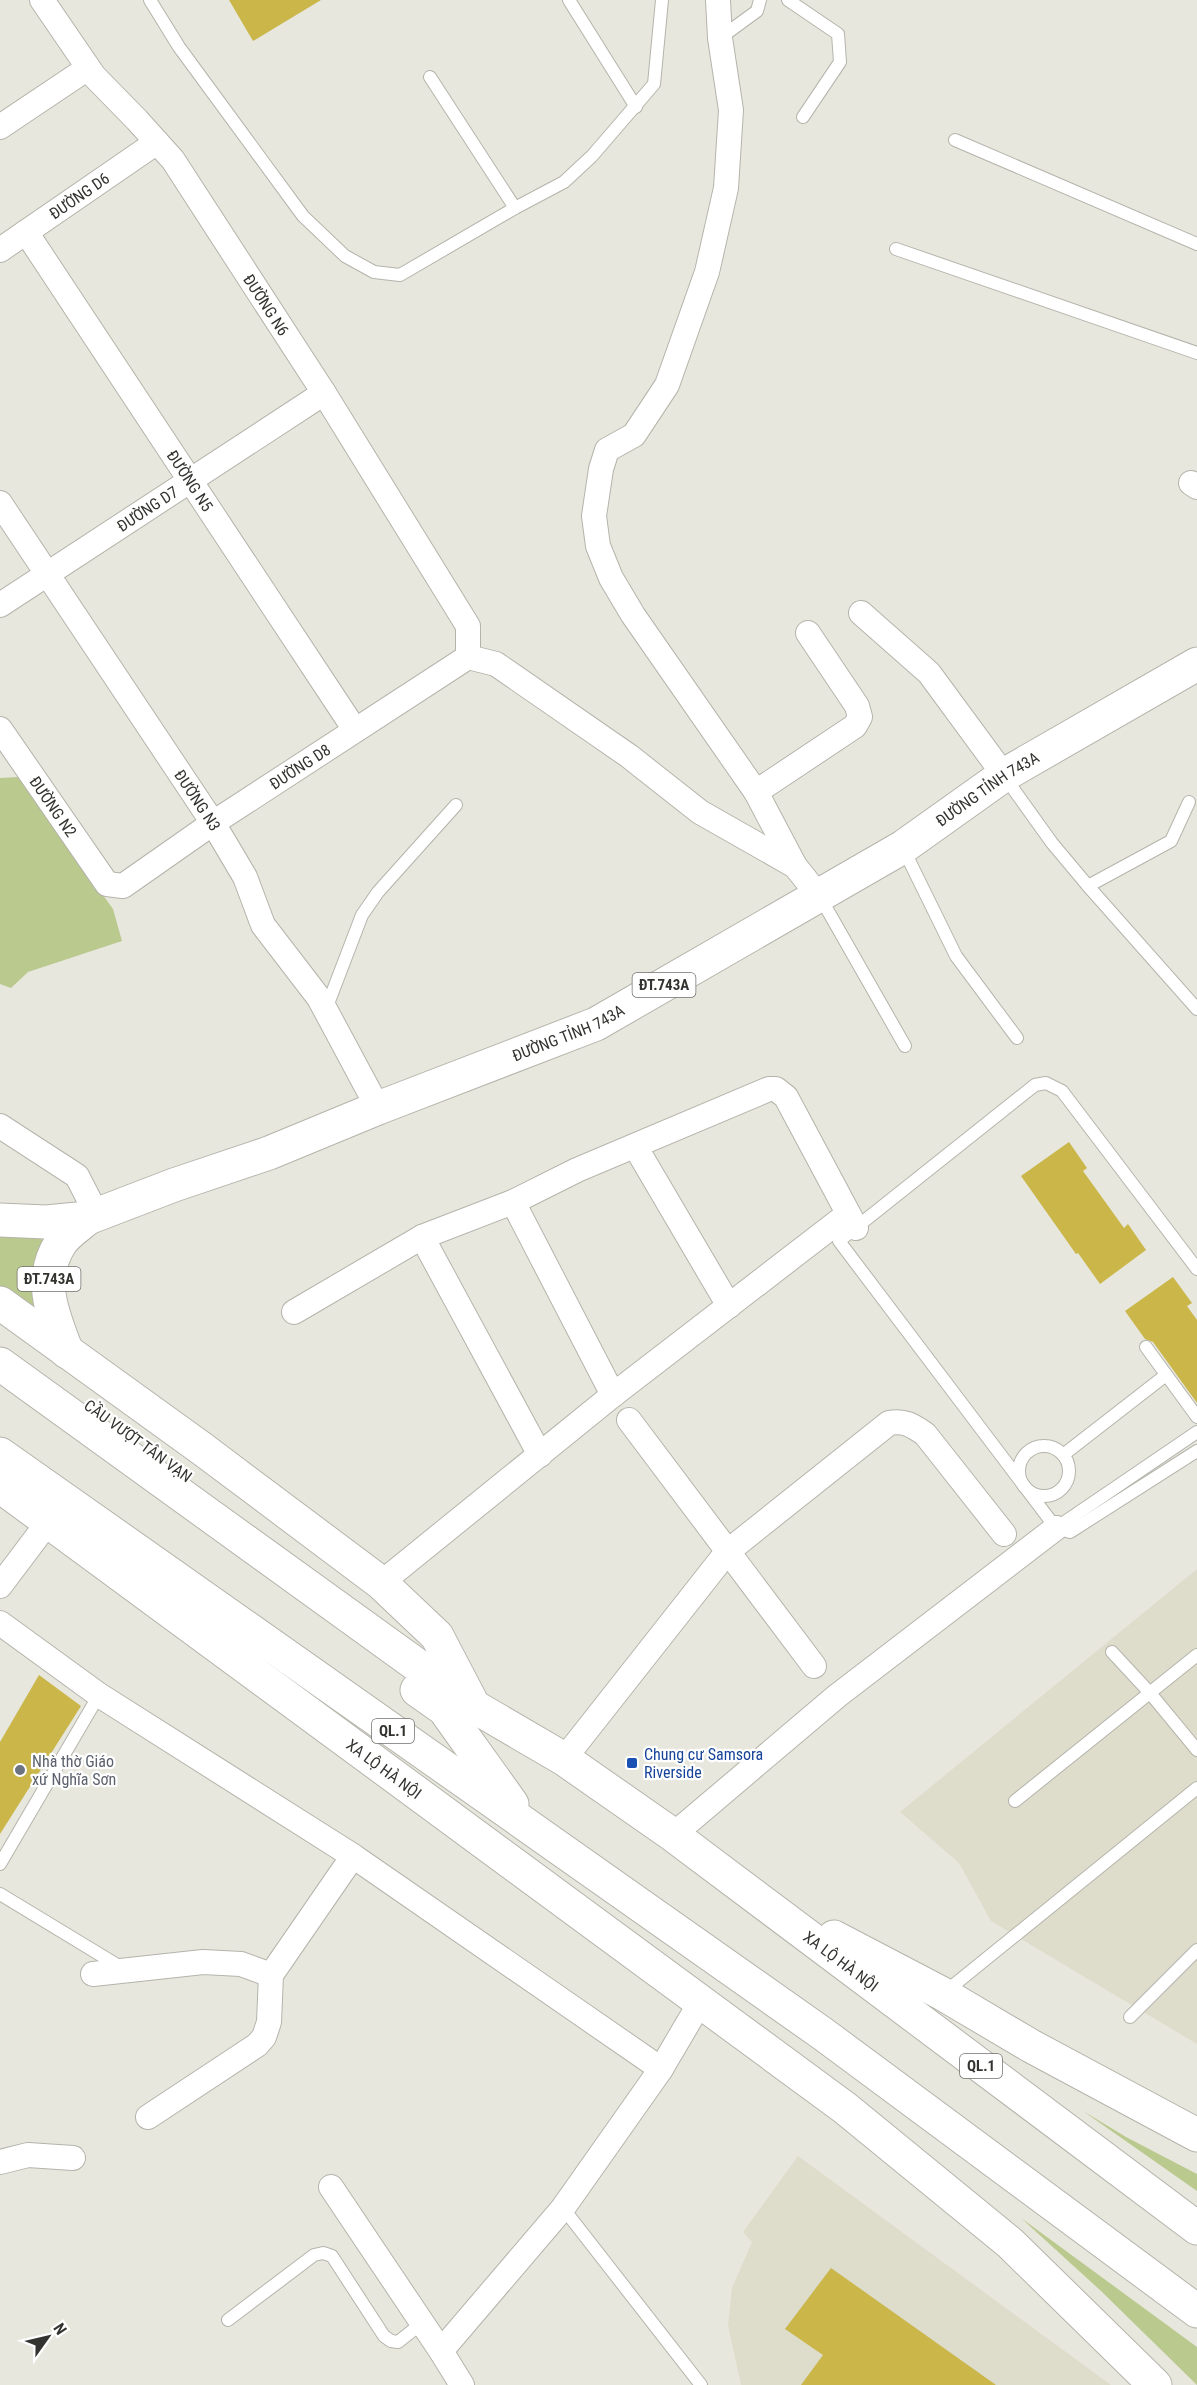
<svg xmlns="http://www.w3.org/2000/svg" width="1197" height="2385" font-family="'Roboto Condensed',sans-serif">
<rect width="100%" height="100%" fill="#e8e7de"/>
<g fill="#dedccb">
<polygon points="1197,1569 1197,2044 991,1921 959,1863 900,1812"/>
<polygon points="798,2156 1111,2385 741,2385 728,2325 732,2288 752,2242 743,2232"/>
</g>
<g fill="#bac98d">
<polygon points="18,777 113,909 122,941 28,972 11,988 0,984 0,778"/>
<polygon points="0,1236 51,1240 40,1317 0,1288"/>
<polygon points="1083,2111 1126,2137 1197,2174 1197,2191"/>
<polygon points="1021,2218 1197,2347 1197,2385 1101,2291"/>
</g>
<g fill="#cab649">
<polygon points="229,0 321,0 253,41"/>
<polygon points="1069,1142 1087,1168 1083,1171 1124,1228 1128,1224 1146,1250 1100,1284 1078,1253 1076,1254 1021,1176"/>
<polygon points="1173,1277 1192,1303 1187,1306 1197,1320 1197,1403 1153,1342 1145,1339 1125,1311"/>
<polygon points="39,1675 81,1706 0,1834 0,1742"/>
<polygon points="831,2268 996,2385 801,2385 823,2355 785,2329"/>
</g>
<g fill="none" stroke-linecap="round" stroke-linejoin="round">
<defs>
<g id="service">
<polyline points="150,0 179,47 303,216 345,256 374,272 400,275 515,208 564,182 592,156 654,84 662,0"/>
<polyline points="569,0 636,107"/>
<polyline points="788,0 838,34 840,62 803,117"/>
<polyline points="720,38 757,11 760,0"/>
<polyline points="430,77 515,208"/>
<polyline points="955,140 1197,244"/>
<polyline points="896,249 1197,353"/>
<polyline points="1004,776 1052,843 1088,886 1197,1009"/>
<polyline points="903,848 956,956 1017,1038"/>
<polyline points="1088,886 1171,841 1189,802"/>
<polyline points="820,897 905,1046"/>
<polyline points="326,1009 362,915 378,892 456,805"/>
<polyline points="1197,1269 1062,1091 1046,1083 1035,1085 839,1241 1056,1528 1070,1532 1197,1451"/>
<polyline points="1146,1347 1197,1417"/>
<circle cx="1044" cy="1471" r="25"/>
<polyline points="1063,1455 1166,1375"/>
<polyline points="1056,1528 1197,1432"/>
<polyline points="1112,1652 1150,1693 1197,1750"/>
<polyline points="1015,1801 1197,1655"/>
<polyline points="0,1864 99,1695"/>
<polyline points="0,1894 122,1968"/>
<polyline points="944,1993 1197,1788"/>
<polyline points="1130,2017 1197,1950"/>
<polyline points="563,2208 701,2385"/>
<polyline points="228,2320 314,2255 323,2253 332,2256 384,2336 391,2341 398,2342 422,2323"/>
</g>
<g id="minor">
<polyline points="718,0 720,38 731,110 726,188 707,272 667,385 634,435 607,450 601,469 594,516 598,546 611,578 633,615 756,792 795,866 819,896"/>
<polyline points="0,127 88,68"/>
<path id="s1" d="M26 232 355 730"/>
<path id="s2" d="M0 250 157 142"/>
<polyline points="1191,483 1197,487"/>
<path id="s3" d="M0 503 213 823 245 877 263 925 319 998 378 1108"/>
<path id="s4" d="M0 605 324 393"/>
<polyline points="861,613 929,673 1004,775"/>
<polyline points="468,657 496,664 629,756 700,812 795,866"/>
<path id="s5" d="M0 729 107 884 123 886 213 823 468 657V626L324 393 173 160 137 120 94 76 42 0"/>
<polyline points="756,792 855,726 860,717 857,706 808,633"/>
<polyline points="0,1126 77,1176 97,1215"/>
<polyline points="635,1146 729,1306"/>
<polyline points="513,1202 613,1395"/>
<polyline points="422,1237 540,1455"/>
<polyline points="294,1312 422,1237 513,1202 577,1170 769,1089 776,1089 786,1097 856,1228"/>
<polyline points="629,1420 814,1666"/>
<polyline points="381,1583 613,1395 848,1214"/>
<polyline points="0,1586 58,1509"/>
<polyline points="0,1623 99,1695 353,1856 661,2069"/>
<path d="M564 1759 727 1552 889 1423C904 1420 912 1425 925 1434L1004 1534"/>
<polyline points="673,1835 837,1696 1056,1528"/>
<polyline points="93,1974 203,1962 241,1964 271,1975"/>
<polyline points="148,2117 257,2045 264,2037 269,2022 271,1975 353,1856"/>
<polyline points="0,2162 28,2155 73,2158"/>
<polyline points="331,2187 441,2351"/>
<polyline points="462,2385 441,2351 563,2208 661,2069 701,2001"/>
</g>
<g id="primary">
<path id="s6" d="M0 1220 46 1222 88 1218 174 1185 269 1153 378 1108 596 1024 903 847 1004 775 1197 664"/>
<path d="M67 1352C53 1315 37 1281 60 1244 66 1234 79 1226 88 1218"/>
</g>
<g id="trunk">
<polyline points="0,1303 201,1448 381,1583 437,1636 471,1701"/>
<path id="s7" d="M0 1364 475 1707 564 1759 673 1835 1197 2228"/>
<polyline points="0,1454 823,2034 1197,2311"/>
<path id="s8" d="M0 1486 845 2108 1010 2243 1155 2385"/>
<polyline points="417,1690 444,1709 512,1804"/>
<polyline points="834,1937 943,1994 1031,2046 1197,2135"/>
</g>
</defs>
<use href="#service" stroke="#b5b4ab" stroke-width="14"/>
<use href="#minor" stroke="#b5b4ab" stroke-width="26"/>
<use href="#primary" stroke="#b5b4ab" stroke-width="35"/>
<use href="#trunk" stroke="#b5b4ab" stroke-width="35"/>
<use href="#service" stroke="#fff" stroke-width="12"/>
<use href="#minor" stroke="#fff" stroke-width="24"/>
<use href="#primary" stroke="#fff" stroke-width="33"/>
<use href="#trunk" stroke="#fff" stroke-width="33"/>
</g>
<rect fill="#1a4fb4" stroke="#fff" stroke-width="2" x="626" y="1757" width="12" height="12" rx="3"/>
<circle fill="#6b7280" stroke="#fff" stroke-width="2" cx="20" cy="1770" r="6"/>
<g text-anchor="middle" dominant-baseline="central" stroke-width="4.5" stroke-linejoin="round" paint-order="stroke">
<g fill="#fff" stroke="#70706d" stroke-width="1.5">
<rect x="632.5" y="973" width="63" height="24" rx="4.5"/>
<rect x="17.5" y="1267" width="63" height="24" rx="4.5"/>
<rect x="372" y="1719" width="42" height="24" rx="4.5"/>
<rect x="960" y="2054" width="42" height="24" rx="4.5"/>
</g>
<g font-size="15" font-weight="bold" fill="#33332f">
<text x="664" y="985">ĐT.743A</text>
<text x="49" y="1279">ĐT.743A</text>
<text x="393" y="1731">QL.1</text>
<text x="981" y="2066">QL.1</text>
</g>
<g font-size="16" fill="#33332f" stroke="#fff">
<text stroke="none"><textPath href="#s2" startOffset="96">ĐƯỜNG D6</textPath></text>
<text transform="translate(266 305) rotate(57)">ĐƯỜNG N6</text>
<text stroke="none"><textPath href="#s1" startOffset="298">ĐƯỜNG N5</textPath></text>
<text stroke="none"><textPath href="#s4" startOffset="176">ĐƯỜNG D7</textPath></text>
<text stroke="none"><textPath href="#s5" startOffset="418">ĐƯỜNG D8</textPath></text>
<text stroke="none"><textPath href="#s6" startOffset="1089">ĐƯỜNG TỈNH 743A</textPath></text>
<text stroke="none"><textPath href="#s3" startOffset="357">ĐƯỜNG N3</textPath></text>
<text stroke="none"><textPath href="#s5" startOffset="94">ĐƯỜNG N2</textPath></text>
<text stroke="none"><textPath href="#s6" startOffset="603">ĐƯỜNG TỈNH 743A</textPath></text>
<text transform="translate(138 1441) rotate(36)">CẦU VƯỢT TÂN VẠN</text>
<text stroke="none"><textPath href="#s8" startOffset="477">XA LỘ HÀ NỘI</textPath></text>
<text stroke="none"><textPath href="#s7" startOffset="1032">XA LỘ HÀ NỘI</textPath></text>
</g>
<g font-size="16" fill="#164399" stroke="#fff" text-anchor="start">
<text x="644" y="1754">Chung cư Samsora<tspan x="644" dy="18">Riverside</tspan></text>
</g>
<g font-size="16" fill="#5b616d" stroke="#fff" text-anchor="start">
<text x="32" y="1761">Nhà thờ Giáo<tspan x="32" dy="18">xứ Nghĩa Sơn</tspan></text>
</g>
</g>
<g transform="translate(48 2337) rotate(56)" stroke="#ffffff" stroke-width="4.5" paint-order="stroke">
<path d="M0-4.5L10 22L0 15L-10 22Z" fill="#33332f"/>
<text y="-9" font-size="16" font-weight="bold" text-anchor="middle" fill="#33332f">N</text>
</g>
</svg>
